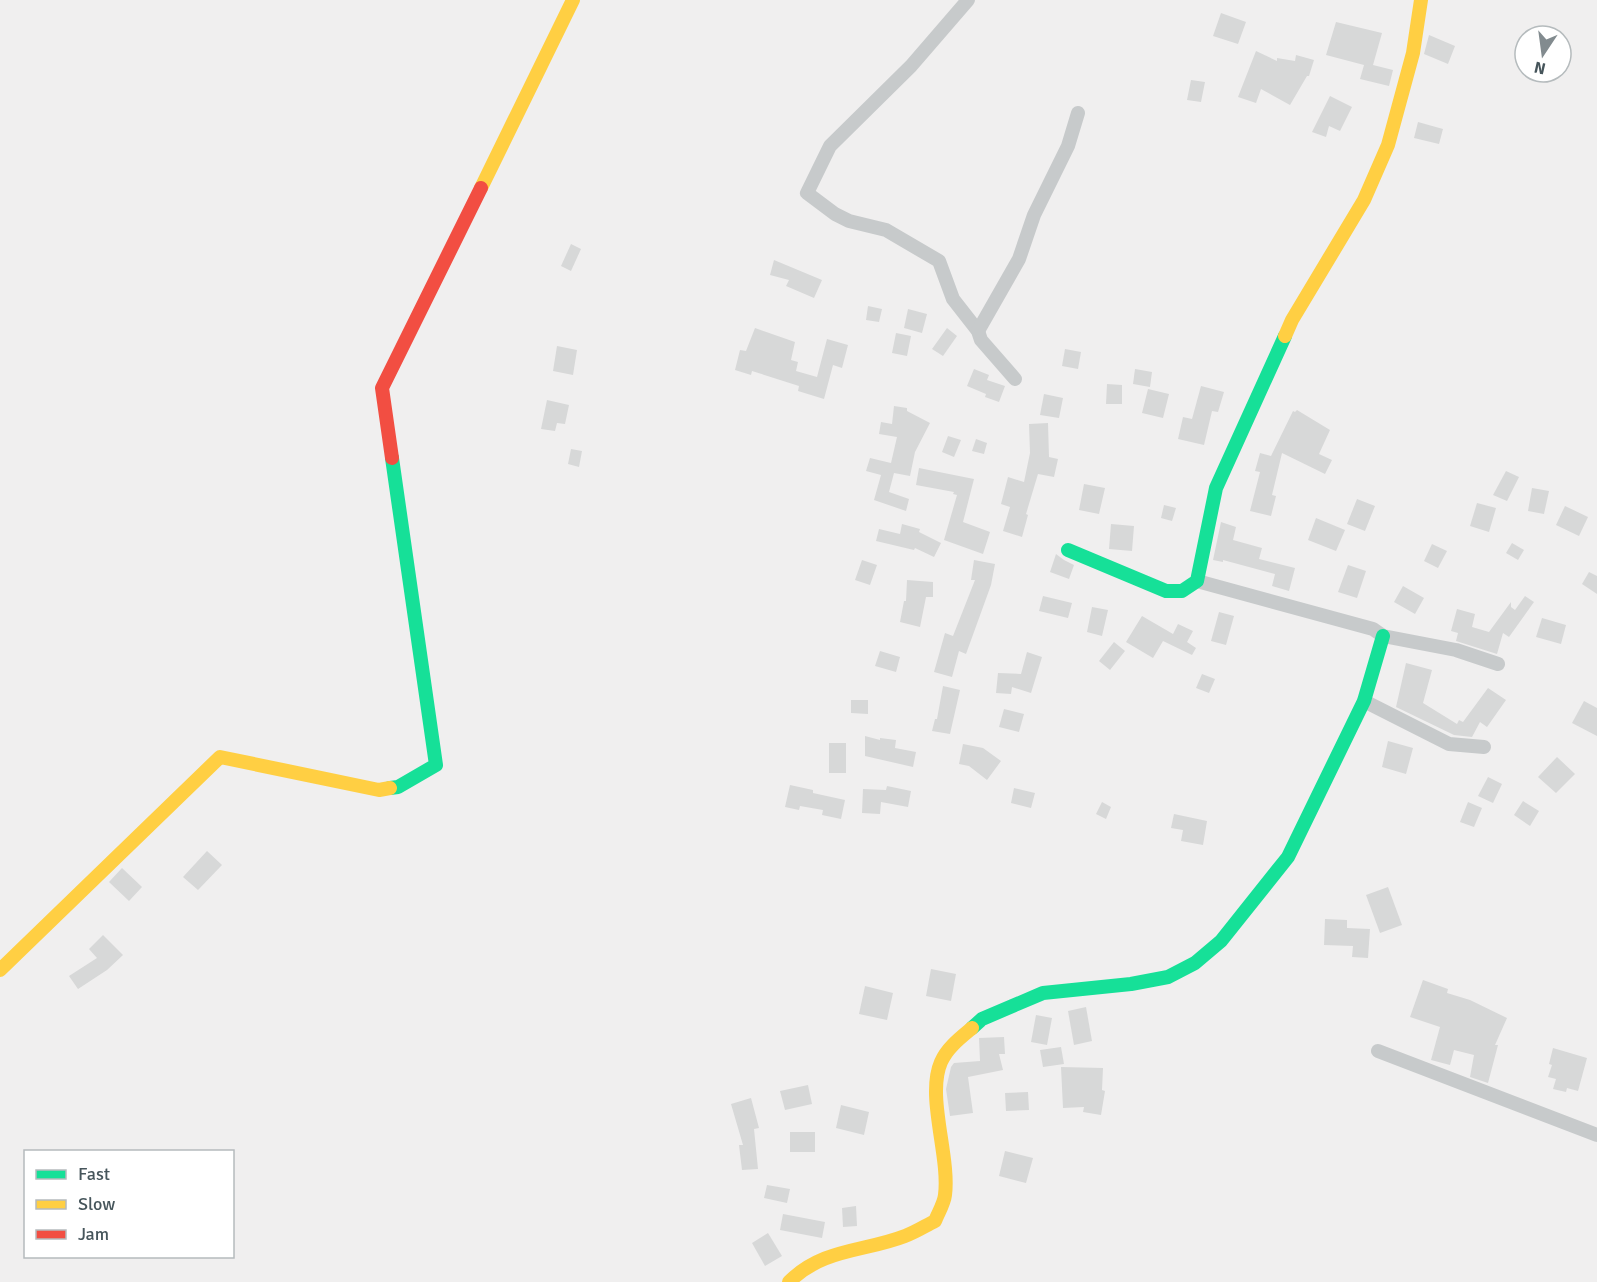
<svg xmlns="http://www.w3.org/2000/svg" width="1597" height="1282" font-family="Signika,sans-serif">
<rect width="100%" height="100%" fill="#f0efef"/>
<g fill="#d7d8d8">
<polygon points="1221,13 1246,22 1238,44 1213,36"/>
<polygon points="1336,22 1382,33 1373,65 1393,70 1389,86 1360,79 1364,65 1326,55"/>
<polygon points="1429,35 1455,46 1448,64 1424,54"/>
<polygon points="1256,51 1277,61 1277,58 1295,61 1296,55 1314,60 1309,76 1307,76 1290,105 1261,89 1256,103 1238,97"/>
<polygon points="1191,80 1205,82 1201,102 1187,100"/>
<polygon points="1330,96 1352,107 1340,131 1329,126 1326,137 1312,132"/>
<polygon points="1418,122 1443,129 1439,144 1414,138"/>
<polygon points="571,244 581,249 571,271 561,266"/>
<polygon points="774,260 822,280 814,298 786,286 789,280 770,275"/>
<polygon points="868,306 882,309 879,322 866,320"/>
<polygon points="908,309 927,314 922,333 904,328"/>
<polygon points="755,328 795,342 791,360 798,362 796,371 817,377 827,339 848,345 842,368 833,365 824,399 798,391 799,386 752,371 751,375 735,370 740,350 746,351"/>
<polygon points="947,328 957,336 943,356 932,349"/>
<polygon points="896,333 911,336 907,356 892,353"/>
<polygon points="557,346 577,350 573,375 553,371"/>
<polygon points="1065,349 1081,352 1078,369 1062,366"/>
<polygon points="974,369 989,375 987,380 1005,386 999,402 985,397 986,394 967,386"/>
<polygon points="1135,369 1152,372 1150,387 1133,384"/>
<polygon points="1107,384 1122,385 1122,404 1106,404"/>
<polygon points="1201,386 1224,392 1218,412 1212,411 1204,445 1178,439 1183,417 1192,419"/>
<polygon points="1148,389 1169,394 1163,418 1142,413"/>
<polygon points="1044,394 1063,398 1059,418 1040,415"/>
<polygon points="547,400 569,405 565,424 557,423 555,431 541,429"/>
<polygon points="894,406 907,408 907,411 930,423 915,452 910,476 894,473 889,492 909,499 906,511 874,500 881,475 866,471 870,458 891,463 897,437 879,434 881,422 892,424"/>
<polygon points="1297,410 1330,430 1319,454 1332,460 1325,474 1282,453 1272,495 1276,496 1271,516 1250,511 1260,472 1255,471 1260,453 1271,456 1293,411 1295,412"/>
<polygon points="1048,423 1049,457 1058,459 1054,477 1038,474 1026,514 1028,515 1022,537 1003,531 1010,507 1001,504 1008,477 1024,482 1030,453 1029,424"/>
<polygon points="948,436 961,440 954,457 942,452"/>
<polygon points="976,439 987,443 984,454 972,451"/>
<polygon points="571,449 582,451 579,467 568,464"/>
<polygon points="919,468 974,479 963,522 990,532 983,554 944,540 957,495 953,494 954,492 916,485"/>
<polygon points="1506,471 1519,477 1507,501 1493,495"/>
<polygon points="1084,484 1105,488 1099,514 1079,510"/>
<polygon points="1532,488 1549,491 1544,514 1528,511"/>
<polygon points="1357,499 1375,506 1365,531 1347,524"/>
<polygon points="1477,503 1496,508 1489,532 1470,526"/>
<polygon points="1164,505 1176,508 1172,521 1161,518"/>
<polygon points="1565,506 1588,517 1579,536 1556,525"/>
<polygon points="1316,518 1345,530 1336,551 1308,540"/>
<polygon points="1221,522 1236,527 1233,540 1262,548 1259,559 1295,568 1289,591 1272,586 1275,574 1223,560 1223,562 1213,560"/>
<polygon points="902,524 920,529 919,532 941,543 934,557 915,548 914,550 876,541 879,529 900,534"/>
<polygon points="1111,524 1134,526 1132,551 1109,549"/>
<polygon points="1512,543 1524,550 1518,560 1506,553"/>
<polygon points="1432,544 1447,551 1438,568 1424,561"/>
<polygon points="1056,554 1064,560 1074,565 1069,579 1050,572"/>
<polygon points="862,560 877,565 870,585 855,580"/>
<polygon points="974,560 995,564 991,585 966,654 959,651 952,677 934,672 945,633 953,636 975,580 971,580"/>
<polygon points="1348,565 1366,571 1357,598 1338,592"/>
<polygon points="1589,572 1597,576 1597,594 1582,584"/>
<polygon points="907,580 933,582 933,597 926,597 920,627 900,622 904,601 906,601"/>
<polygon points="1403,586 1424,598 1415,614 1394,602"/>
<polygon points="1043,596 1072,603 1068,618 1039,611"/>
<polygon points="1525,596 1534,602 1509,637 1503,633 1497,654 1456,641 1458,633 1451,631 1457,609 1475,614 1472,627 1489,632 1511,602 1511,607 1515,610"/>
<polygon points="1092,607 1108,610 1102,636 1087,632"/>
<polygon points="1219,612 1234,616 1226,645 1211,641"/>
<polygon points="1142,616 1173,634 1178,624 1193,631 1187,642 1196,648 1192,655 1163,641 1153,658 1126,642"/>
<polygon points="1542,618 1566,625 1561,644 1536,637"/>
<polygon points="1114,642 1125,651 1110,670 1099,661"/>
<polygon points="880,651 900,657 896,672 875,666"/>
<polygon points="1027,652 1042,657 1031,693 1012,687 1011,694 996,693 998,673 1021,674"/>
<polygon points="1406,663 1432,670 1423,703 1457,724 1459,720 1463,722 1488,688 1506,700 1487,727 1480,722 1472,737 1454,735 1396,707"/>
<polygon points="1202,674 1215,679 1209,693 1196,688"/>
<polygon points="943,686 960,690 950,734 932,731 935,719 937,719"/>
<polygon points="851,700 868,700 868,714 851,713"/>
<polygon points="1584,701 1597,708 1597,736 1572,723"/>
<polygon points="1004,709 1024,714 1019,732 999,727"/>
<polygon points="865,736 880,740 880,738 896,740 895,748 916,752 913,767 865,756"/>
<polygon points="1388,741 1413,748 1406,774 1382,767"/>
<rect x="829" y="743" width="17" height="30"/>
<polygon points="963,744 983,748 1001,761 987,780 969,766 959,764"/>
<polygon points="1557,757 1575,774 1556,793 1538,777"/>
<polygon points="1488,777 1502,784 1493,803 1478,796"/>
<polygon points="790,785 813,790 813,793 845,800 841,819 822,815 823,810 800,806 799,810 785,807"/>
<polygon points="887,786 911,791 908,807 881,802 880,814 862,813 863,789 886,790"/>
<polygon points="1014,788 1035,793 1031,808 1011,803"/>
<polygon points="1523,801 1539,811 1530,826 1514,815"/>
<polygon points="1102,802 1111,807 1106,819 1096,814"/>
<polygon points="1468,802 1482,808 1474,827 1460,822"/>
<polygon points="1174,814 1207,821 1203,845 1181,841 1183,830 1171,828"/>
<polygon points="207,851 222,865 198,890 183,877"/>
<polygon points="122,868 142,887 129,901 109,882"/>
<polygon points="1388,887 1402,925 1380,933 1366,895"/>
<polygon points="1325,919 1347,920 1347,928 1370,929 1368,958 1352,957 1353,946 1324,945"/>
<polygon points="103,935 123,955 107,970 78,989 69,976 97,958 89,949"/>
<polygon points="931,969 956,974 951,1001 926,996"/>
<polygon points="1423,980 1448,989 1447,993 1470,1000 1507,1018 1495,1045 1498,1045 1488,1083 1470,1077 1474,1055 1454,1050 1450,1065 1431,1060 1440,1027 1410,1017"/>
<polygon points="865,986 893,993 887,1020 859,1014"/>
<polygon points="1086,1007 1092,1041 1074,1045 1068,1011"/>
<polygon points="1036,1015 1052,1018 1047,1045 1031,1042"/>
<polygon points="1004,1037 1005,1054 999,1054 1003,1070 968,1077 973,1113 950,1116 946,1089 951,1067 954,1063 980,1061 979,1038"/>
<polygon points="1061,1047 1064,1064 1043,1067 1040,1050"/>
<polygon points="1553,1048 1587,1058 1578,1091 1567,1088 1566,1092 1553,1089 1556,1079 1548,1077 1552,1065 1549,1064"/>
<polygon points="1061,1067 1103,1068 1102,1090 1105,1091 1101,1115 1083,1112 1084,1107 1063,1108"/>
<polygon points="808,1085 812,1104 785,1110 780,1091"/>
<polygon points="1028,1092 1029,1110 1006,1111 1005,1093"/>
<polygon points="751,1098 759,1128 754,1129 758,1169 742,1170 739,1145 743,1145 731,1104"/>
<polygon points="841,1105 869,1112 864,1135 836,1128"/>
<rect x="790" y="1132" width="25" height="20"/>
<polygon points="1005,1151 1033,1158 1026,1183 999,1176"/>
<polygon points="767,1185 790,1189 787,1203 764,1198"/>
<polygon points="856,1206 857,1226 843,1227 842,1208"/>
<polygon points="783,1214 825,1222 822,1238 780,1230"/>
<polygon points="768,1233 782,1256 765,1266 752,1243"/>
</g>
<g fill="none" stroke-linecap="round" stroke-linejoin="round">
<g stroke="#c7cacb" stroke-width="14">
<polyline points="968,0 911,66 830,146 807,193 835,214 849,221 886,230 939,261 953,299 978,331 981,340 1015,379"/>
<polyline points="978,331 1019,259 1034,215 1068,146 1078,113"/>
<polyline points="1197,581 1373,629 1383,636 1456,650 1498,664"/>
<polyline points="1364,701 1449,744 1484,747"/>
<polyline points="1378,1051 1597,1135"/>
</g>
<g stroke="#16e098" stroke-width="14">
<polyline points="1068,550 1166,591 1182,591 1197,581 1216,488 1285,336"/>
<polyline points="390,788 398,787 436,765 392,458"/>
<polyline points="972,1028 982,1019 1043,993 1131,984 1168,977 1195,963 1221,941 1288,857 1364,701 1383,636"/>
</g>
<g stroke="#ffcf43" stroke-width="14">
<polyline points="481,188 573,0"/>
<polyline points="1285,336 1292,320 1364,200 1388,145 1413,53 1421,0"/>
<polyline points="0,970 220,757 379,790 390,788"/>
<path d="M789 1282C823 1248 864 1252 905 1236 916 1232 925 1226 935 1221 938 1213 944 1204 945 1195 950 1156 926 1096 941 1062 947 1048 960 1038 972 1028"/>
</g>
<polyline stroke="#f24e42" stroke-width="14" points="392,458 382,388 481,188"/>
</g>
<rect x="24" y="1150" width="210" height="108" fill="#ffffff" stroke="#b5bbbd" stroke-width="1.5"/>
<rect x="36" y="1170" width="30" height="9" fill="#16e098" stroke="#b5bbbd" stroke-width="1.5"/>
<text x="78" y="1180" font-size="18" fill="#46555b">Fast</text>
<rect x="36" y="1200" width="30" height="9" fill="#ffcf43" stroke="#b5bbbd" stroke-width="1.5"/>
<text x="78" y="1210" font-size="18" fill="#46555b">Slow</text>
<rect x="36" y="1230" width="30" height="9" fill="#f24e42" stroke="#b5bbbd" stroke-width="1.5"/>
<text x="78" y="1240" font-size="18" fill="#46555b">Jam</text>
<g transform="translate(1543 54) rotate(193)"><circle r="28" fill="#ffffff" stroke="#b5bbbd" stroke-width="1.5"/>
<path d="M0-4.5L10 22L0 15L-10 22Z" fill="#828b8f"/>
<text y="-9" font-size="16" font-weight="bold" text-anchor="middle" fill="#46555b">N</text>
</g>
</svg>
